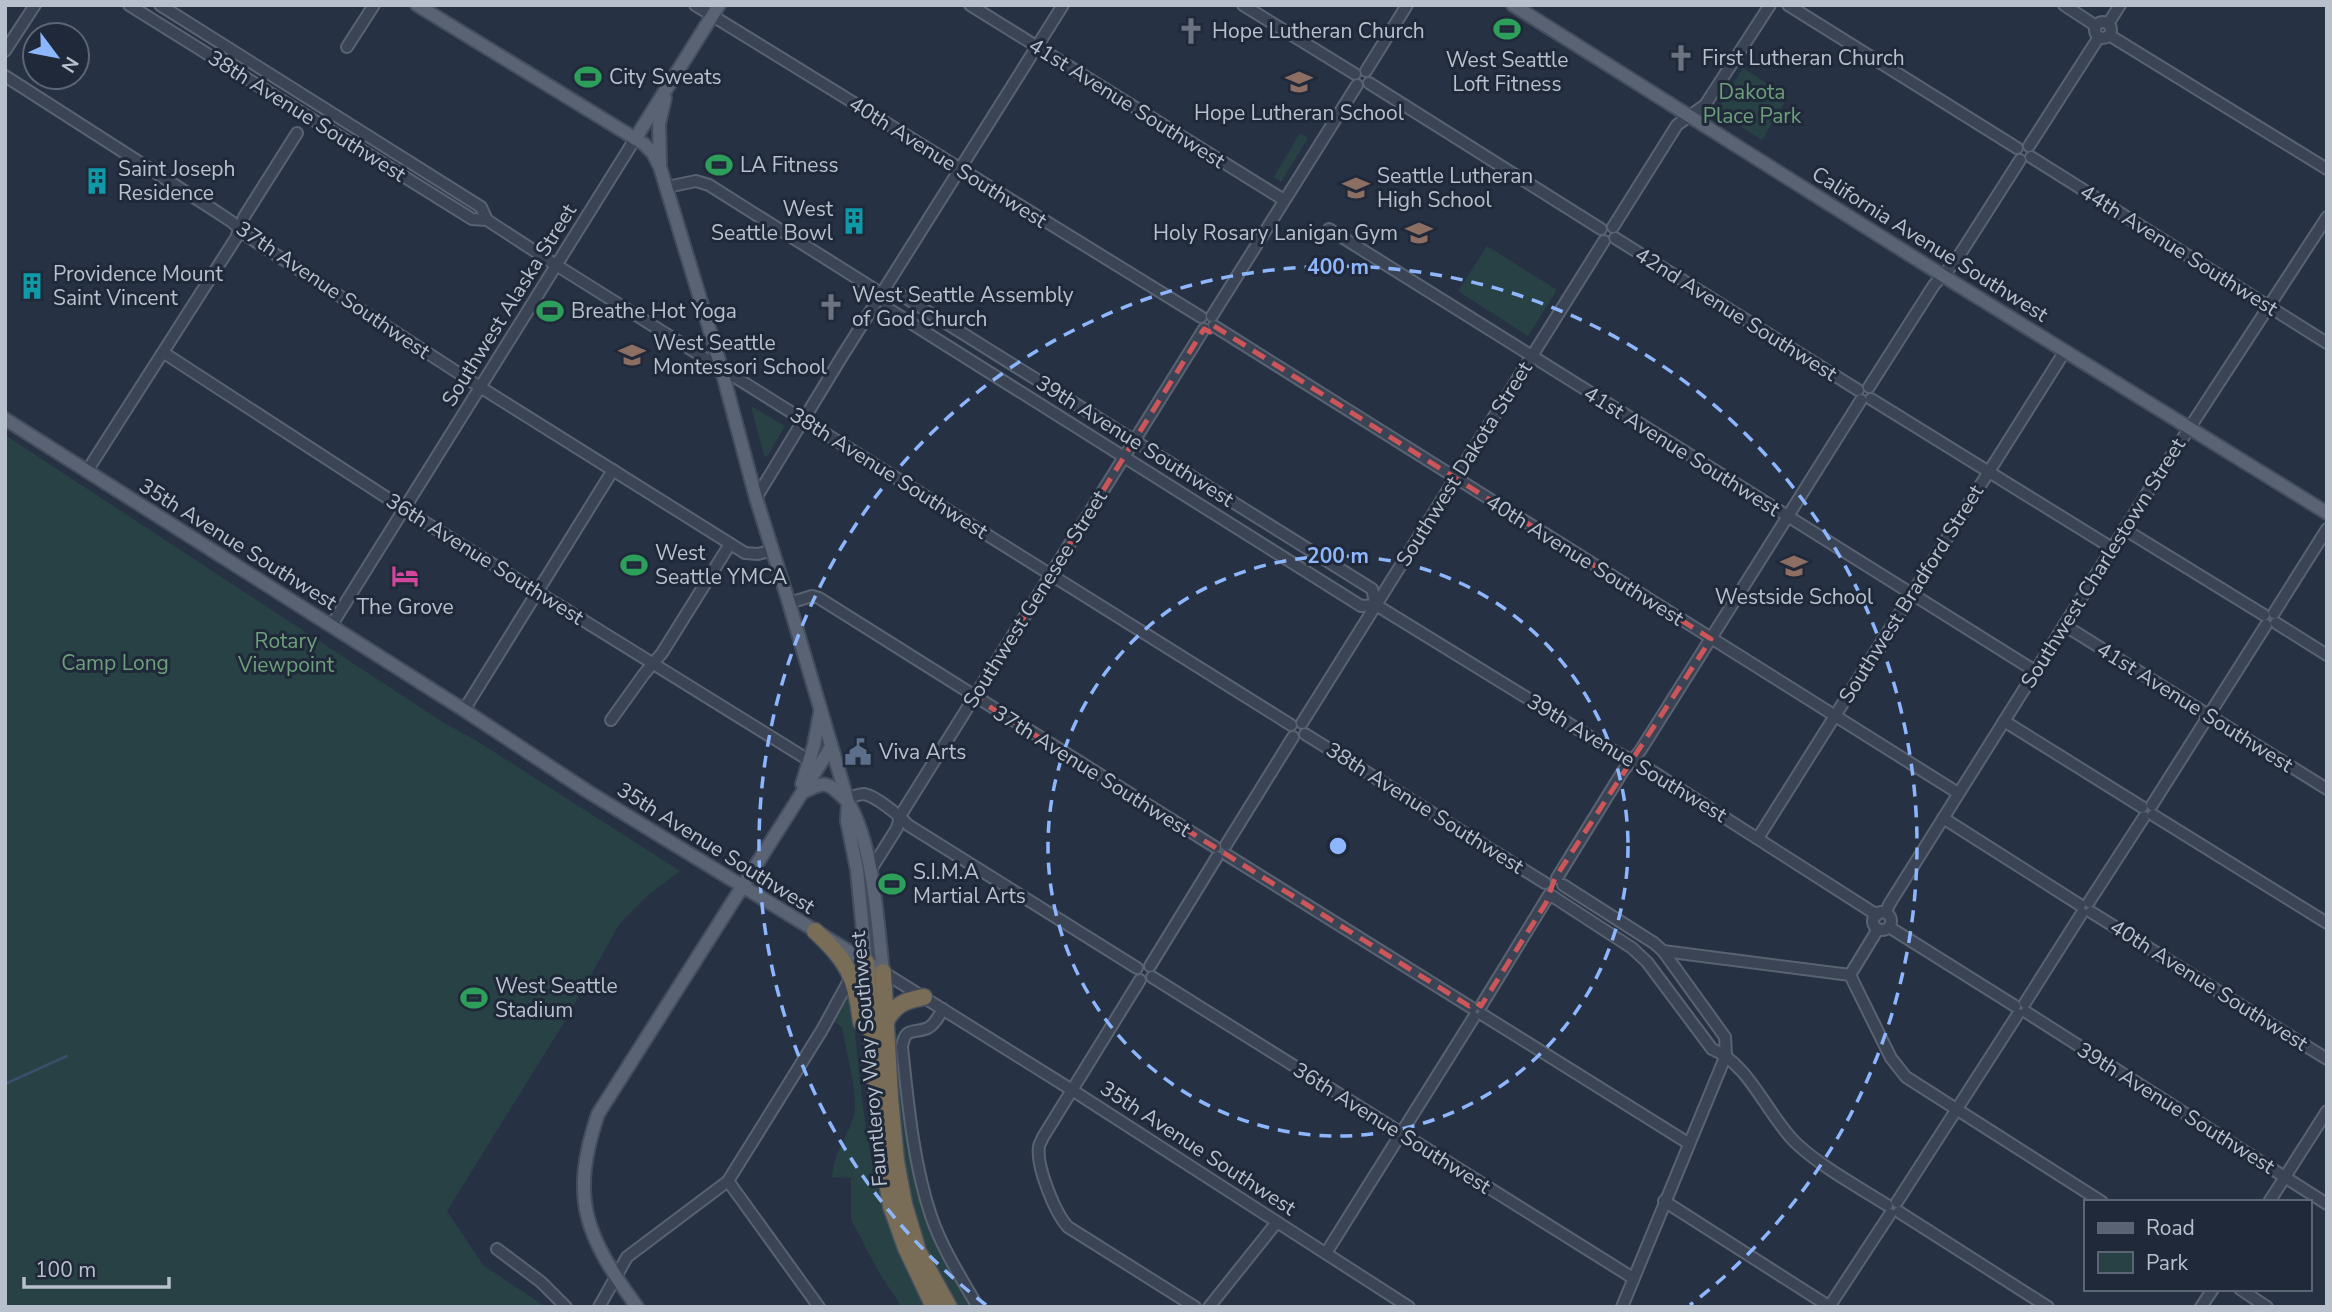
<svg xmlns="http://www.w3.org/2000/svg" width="2332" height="1312" font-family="'Nunito Sans',sans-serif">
<rect width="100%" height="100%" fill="#263244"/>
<g fill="#284145">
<polygon points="1743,68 1788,97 1762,140 1716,111"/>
<polygon points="1300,133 1308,138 1281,182 1274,177"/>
<polygon points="1487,246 1557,290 1528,336 1458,291"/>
<polygon points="751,406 785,426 767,457 764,456"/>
<polygon points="5,435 444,723 477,741 680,871 648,895 620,923 565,1021 447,1211 483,1265 546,1307 5,1307"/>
<path d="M851 989C858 1061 863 1137 883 1208 893 1243 908 1275 925 1307H902L878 1271 851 1219V1178L832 1177C834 1151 848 1137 854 1115 859 1095 845 1048 842 1027L831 1020Z"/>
<path d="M895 1033 898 1035C901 1069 902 1103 907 1137 916 1197 937 1255 970 1307H958C915 1239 905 1181 899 1103 897 1080 895 1057 895 1033Z"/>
</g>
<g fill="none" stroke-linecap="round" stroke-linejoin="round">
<polyline stroke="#3b4f6d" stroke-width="2.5" points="5,1084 67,1056"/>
<defs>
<g id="minor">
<polyline points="129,5 472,219 487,220 556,265 1291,725"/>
<polyline points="160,5 481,207 487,220"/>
<polyline points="695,5 1201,317"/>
<polyline points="970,5 1284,200"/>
<polyline points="1243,5 1355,74"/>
<polyline points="1788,5 2017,148"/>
<polyline points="2064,5 2096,26"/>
<circle cx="2103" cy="30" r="8"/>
<polyline points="2108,24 2120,5"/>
<polyline points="2109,35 2327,169"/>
<polyline points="347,47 374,5"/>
<polyline points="5,51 35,5"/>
<polyline points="1366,71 1407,5"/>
<polyline points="5,76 217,212 232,222 247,236 480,387 745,553 758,554 773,550"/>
<polyline points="1369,83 1601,229"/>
<polyline points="2029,146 2099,37"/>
<polyline points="2031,157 2327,343"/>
<polyline points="667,187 696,181 709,185 882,294 898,293 1372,589 1376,605"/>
<polyline points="1613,227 1677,125 1705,105 1770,5"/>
<polyline points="1329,229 2035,671"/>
<polyline points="1615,238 1858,390"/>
<polyline points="882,294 887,308 1361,606 1376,605 1610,749 1650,770 1877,915"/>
<polyline points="1212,316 1357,85"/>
<polyline points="1214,326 1958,793"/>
<polyline points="164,353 415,516 810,761"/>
<polyline points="1869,387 1934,285 1955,262 2020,160"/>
<polyline points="1871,399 2112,548"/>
<polyline points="87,471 236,238 244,217 297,133"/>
<polyline points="756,498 841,358 1063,5"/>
<polyline points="2124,529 2264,615"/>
<polyline points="789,603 812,596 819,598 1215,847"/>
<polyline points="2274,613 2327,529"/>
<polyline points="2276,623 2327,655"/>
<polyline points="2064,625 2327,789"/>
<polyline points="331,626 635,139"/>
<polyline points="464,710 613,470"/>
<polyline points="611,720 644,674 662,653 730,544"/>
<polyline points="2004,721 2142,807"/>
<polyline points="1302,723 1604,241"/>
<polyline points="1305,734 1545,883"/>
<path d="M847 798C852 797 859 794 864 794 876 796 900 816 908 825L1137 968"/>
<polyline points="2152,805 2266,625"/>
<polyline points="2153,815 2327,923"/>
<polyline points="1943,818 2080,905"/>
<polyline points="1758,838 2065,351"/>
<polyline points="1226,845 1293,737"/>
<polyline points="1227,855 1472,1008"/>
<polyline points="870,871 897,828 900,816 1204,329"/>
<polyline points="1557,878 1623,771 1640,751 1861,400"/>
<polyline points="1563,885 1654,943 1663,951 1725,1037 1726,1055 1622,1307"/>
<path d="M1552 896 1632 948 1647 962 1712 1049C1750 1064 1768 1117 1797 1144 1823 1168 1857 1186 1887 1205"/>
<polyline points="2089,902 2144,817"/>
<polyline points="2091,912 2327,1059"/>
<circle cx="1882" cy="921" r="9"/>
<polyline points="1885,913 1890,903 2151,487 2327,217"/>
<polyline points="1889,927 2015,1006"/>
<polyline points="1663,951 1850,975 1891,1058 1906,1077 2102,1202"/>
<polyline points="1150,966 1217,857"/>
<polyline points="883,972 1072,1090 1409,1307"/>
<polyline points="1850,975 1878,929"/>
<polyline points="1152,977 1633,1278"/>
<path d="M1140 980 1043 1137C1042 1140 1039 1144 1039 1147 1036 1166 1055 1213 1068 1227L1195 1307"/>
<polyline points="2025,1003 2082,913"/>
<polyline points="1481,1006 1549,895"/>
<path d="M943 1009C939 1016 935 1024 928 1028 914 1034 905 1026 902 1047 908 1103 913 1162 931 1216 942 1248 961 1278 978 1307"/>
<polyline points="2026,1012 2327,1204"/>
<polyline points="1483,1015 1688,1143"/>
<polyline points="728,1181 819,1307"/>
<polyline points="1664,1201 1830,1307"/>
<polyline points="1897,1202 2018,1014"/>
<polyline points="2269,1202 2327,1111"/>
<polyline points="1899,1212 2048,1307"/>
<polyline points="497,1249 541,1282 566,1307"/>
<polyline points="1326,1253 1474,1017"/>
<polyline points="2240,1289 2267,1307"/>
<polyline points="599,1307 627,1257 728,1181 822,1030 852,975"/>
<polyline points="1209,1307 1277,1222"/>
<polyline points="1829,1307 1890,1214"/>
<polyline points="2201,1307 2213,1289"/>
</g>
<g id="major">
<path d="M417 5 644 144 653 153 660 167 721 367 756 498 789 603 848 802C874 846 877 920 883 972"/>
<polyline points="1513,5 1953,282 2327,513"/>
<polyline points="635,139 719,5"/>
<polyline points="660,163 659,124 665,98"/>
<polyline points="5,419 464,710 587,791 873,966"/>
<polyline points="802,784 814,745 820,713"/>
<path d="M803 792C827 780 827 782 846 800"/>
<polyline points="848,803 847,821 857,870 866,962"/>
<path d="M637 1307C586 1236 569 1200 598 1114L831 747"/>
</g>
<g id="highway">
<path d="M815 931C848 961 856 978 861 1022"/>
<polyline points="866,962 880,1140 891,1206 906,1248 934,1307"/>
<polyline points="883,972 890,1098 896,1161 904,1204 918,1251 949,1307"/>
<path d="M885 1023C894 1005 905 1000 924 997"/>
</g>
</defs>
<use href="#minor" stroke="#596271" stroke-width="14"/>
<use href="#major" stroke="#444d5d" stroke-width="16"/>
<use href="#highway" stroke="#454f5e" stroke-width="19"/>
<use href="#minor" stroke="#3b4454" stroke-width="10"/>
<use href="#major" stroke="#596373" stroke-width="12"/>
<use href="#highway" stroke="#7a6d57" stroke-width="16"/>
</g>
<path fill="none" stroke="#cd565a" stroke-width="5" stroke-dasharray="14 9" stroke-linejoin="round" d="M1214 326 1711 639 1555 878 1546 903 1481 1006 1476 1002 1469 1006 974 697 1204 329 1210 332Z"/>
<g fill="none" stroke="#8eb6fc" stroke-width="3.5" stroke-dasharray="12 9">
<circle cx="1338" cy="846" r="290"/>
<path d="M986 1305A579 579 0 1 1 1690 1305"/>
</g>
<defs>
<symbol id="stadium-bare" viewBox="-9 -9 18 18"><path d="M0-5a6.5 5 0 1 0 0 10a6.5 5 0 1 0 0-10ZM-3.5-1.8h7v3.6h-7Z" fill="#2e9e5b" stroke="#1f2939" stroke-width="2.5" paint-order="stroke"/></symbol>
<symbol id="church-bare" viewBox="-9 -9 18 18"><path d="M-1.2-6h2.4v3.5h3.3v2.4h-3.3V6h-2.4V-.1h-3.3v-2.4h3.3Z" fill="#6b7280" stroke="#1f2939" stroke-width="2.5" paint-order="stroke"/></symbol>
<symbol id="school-bare" viewBox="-9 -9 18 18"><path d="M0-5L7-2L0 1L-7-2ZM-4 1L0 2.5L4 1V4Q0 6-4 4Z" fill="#8d6e63" stroke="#1f2939" stroke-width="2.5" paint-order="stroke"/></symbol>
<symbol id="building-bare" viewBox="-9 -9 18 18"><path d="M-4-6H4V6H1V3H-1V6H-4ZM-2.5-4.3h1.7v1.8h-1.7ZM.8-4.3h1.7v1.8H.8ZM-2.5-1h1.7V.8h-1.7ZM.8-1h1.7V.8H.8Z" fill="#0f9aa8" stroke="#1f2939" stroke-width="2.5" paint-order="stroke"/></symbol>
<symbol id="hotel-bare" viewBox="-9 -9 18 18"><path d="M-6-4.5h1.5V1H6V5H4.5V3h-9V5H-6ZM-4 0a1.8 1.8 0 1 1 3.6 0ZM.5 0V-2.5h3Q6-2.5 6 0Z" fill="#d1479c" stroke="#1f2939" stroke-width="2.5" paint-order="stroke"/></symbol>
<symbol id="civic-bare" viewBox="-9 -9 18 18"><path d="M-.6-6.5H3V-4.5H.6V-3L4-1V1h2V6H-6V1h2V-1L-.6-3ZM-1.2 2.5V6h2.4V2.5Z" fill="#5c6f8a" stroke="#1f2939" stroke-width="2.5" paint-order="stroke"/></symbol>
</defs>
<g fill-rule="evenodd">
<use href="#stadium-bare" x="1488" y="10" width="38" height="38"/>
<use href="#church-bare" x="1172" y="12" width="38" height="38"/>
<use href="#church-bare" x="1662" y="39" width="38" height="38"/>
<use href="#stadium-bare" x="569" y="58" width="38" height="38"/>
<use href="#school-bare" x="1280" y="63" width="38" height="38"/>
<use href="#stadium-bare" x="700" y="146" width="38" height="38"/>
<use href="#building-bare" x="78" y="162" width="38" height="38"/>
<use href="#school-bare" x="1337" y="169" width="38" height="38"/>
<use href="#building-bare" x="835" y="202" width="38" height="38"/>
<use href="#school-bare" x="1400" y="214" width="38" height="38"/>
<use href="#building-bare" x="13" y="267" width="38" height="38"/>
<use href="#church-bare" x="812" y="288" width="38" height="38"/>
<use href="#stadium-bare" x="531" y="292" width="38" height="38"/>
<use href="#school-bare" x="613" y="336" width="38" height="38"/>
<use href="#stadium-bare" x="615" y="546" width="38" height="38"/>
<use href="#school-bare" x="1775" y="547" width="38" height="38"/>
<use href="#hotel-bare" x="386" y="557" width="38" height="38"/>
<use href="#civic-bare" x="839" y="733" width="38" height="38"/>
<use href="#stadium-bare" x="873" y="865" width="38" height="38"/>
<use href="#stadium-bare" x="455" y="979" width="38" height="38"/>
</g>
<g text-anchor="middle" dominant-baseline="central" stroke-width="6" stroke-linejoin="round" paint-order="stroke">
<g font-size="21" fill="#b8c0cd" stroke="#1f2939" text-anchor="start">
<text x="1212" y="31">Hope Lutheran Church</text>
<text x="1702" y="58">First Lutheran Church</text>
<text x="1507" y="60" text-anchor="middle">West Seattle<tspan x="1507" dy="24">Loft Fitness</tspan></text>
<text x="609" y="77">City Sweats</text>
<text x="1299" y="113" text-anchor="middle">Hope Lutheran School</text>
<text x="740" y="165">LA Fitness</text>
<text x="118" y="169">Saint Joseph<tspan x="118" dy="24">Residence</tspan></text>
<text x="1377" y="176">Seattle Lutheran<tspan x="1377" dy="24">High School</tspan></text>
<text x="833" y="209" text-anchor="end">West<tspan x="833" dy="24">Seattle Bowl</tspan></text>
<text x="1398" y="233" text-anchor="end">Holy Rosary Lanigan Gym</text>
<text x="53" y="274">Providence Mount<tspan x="53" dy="24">Saint Vincent</tspan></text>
<text x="852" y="295">West Seattle Assembly<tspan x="852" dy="24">of God Church</tspan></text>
<text x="571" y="311">Breathe Hot Yoga</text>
<text x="653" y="343">West Seattle<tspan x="653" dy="24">Montessori School</tspan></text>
<text x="655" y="553">West<tspan x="655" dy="24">Seattle YMCA</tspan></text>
<text x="1794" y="597" text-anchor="middle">Westside School</text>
<text x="405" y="607" text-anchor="middle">The Grove</text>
<text x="879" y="752">Viva Arts</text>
<text x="913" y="872">S.I.M.A<tspan x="913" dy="24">Martial Arts</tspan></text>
<text x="495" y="986">West Seattle<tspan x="495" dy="24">Stadium</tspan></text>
</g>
<g font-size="21" fill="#6e9f7b" stroke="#1f2939">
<text x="1752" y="92">Dakota<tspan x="1752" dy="24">Place Park</tspan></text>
<text x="286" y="641">Rotary<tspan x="286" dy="24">Viewpoint</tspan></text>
<text x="115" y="663">Camp Long</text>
</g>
<g font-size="21" fill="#b8c0cd" stroke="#1f2939">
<text transform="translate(1127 103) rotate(32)">41st Avenue Southwest</text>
<text transform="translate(307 116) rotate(32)">38th Avenue Southwest</text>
<text transform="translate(948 162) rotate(32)">40th Avenue Southwest</text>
<text transform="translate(1930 244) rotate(32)">California Avenue Southwest</text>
<text transform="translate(2179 250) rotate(32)">44th Avenue Southwest</text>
<text transform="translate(333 290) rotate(34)">37th Avenue Southwest</text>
<text transform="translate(509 305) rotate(-58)">Southwest Alaska Street</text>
<text transform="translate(1736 314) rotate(32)">42nd Avenue Southwest</text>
<text transform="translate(1135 441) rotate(32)">39th Avenue Southwest</text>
<text transform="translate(1682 451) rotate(32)">41st Avenue Southwest</text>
<text transform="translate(1464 464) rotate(-58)">Southwest Dakota Street</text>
<text transform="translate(889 473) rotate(32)">38th Avenue Southwest</text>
<text transform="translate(238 544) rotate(32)">35th Avenue Southwest</text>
<text transform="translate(485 559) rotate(32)">36th Avenue Southwest</text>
<text transform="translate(1585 560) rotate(32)">40th Avenue Southwest</text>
<text transform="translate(2103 563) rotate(-58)">Southwest Charlestown Street</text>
<text transform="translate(1911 594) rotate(-58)">Southwest Bradford Street</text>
<text transform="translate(1035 599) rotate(-58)">Southwest Genesee Street</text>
<text transform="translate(2195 707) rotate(32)">41st Avenue Southwest</text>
<text transform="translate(1627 758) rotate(31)">39th Avenue Southwest</text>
<text transform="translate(1092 771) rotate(32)">37th Avenue Southwest</text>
<text transform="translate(1425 808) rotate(32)">38th Avenue Southwest</text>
<text transform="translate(716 848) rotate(32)">35th Avenue Southwest</text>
<text transform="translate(2209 985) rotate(32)">40th Avenue Southwest</text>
<text transform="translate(869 1059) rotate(-95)">Fauntleroy Way Southwest</text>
<text transform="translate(2176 1108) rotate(32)">39th Avenue Southwest</text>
<text transform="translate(1392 1128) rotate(32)">36th Avenue Southwest</text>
<text transform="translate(1198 1148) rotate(33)">35th Avenue Southwest</text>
</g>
</g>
<circle cx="1338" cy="846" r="10" fill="#8eb6fc" stroke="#1f2939" stroke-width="3.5"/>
<g font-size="21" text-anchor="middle" font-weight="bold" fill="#8eb6fc" stroke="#1f2939" stroke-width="6" stroke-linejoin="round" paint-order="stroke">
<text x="1338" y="274">400 m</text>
<text x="1338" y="563">200 m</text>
</g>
<rect width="2332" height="1312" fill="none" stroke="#b8c0cd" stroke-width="14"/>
<rect x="2084" y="1200" width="228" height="91" fill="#1f2939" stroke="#5c6574" stroke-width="2"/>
<rect x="2098" y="1223" width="35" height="10" fill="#596373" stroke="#5c6574" stroke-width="2"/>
<text x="2146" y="1235" font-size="21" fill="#b8c0cd">Road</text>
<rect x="2098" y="1252" width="35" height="21" fill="#284145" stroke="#5c6574" stroke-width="2"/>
<text x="2146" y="1270" font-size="21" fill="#b8c0cd">Park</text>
<g transform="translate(56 56) rotate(122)"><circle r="33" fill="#1f2939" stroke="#5c6574" stroke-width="2"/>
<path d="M0-5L12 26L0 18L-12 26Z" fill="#8eb6fc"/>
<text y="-10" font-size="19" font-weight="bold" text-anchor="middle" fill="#b8c0cd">N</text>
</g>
<path d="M24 1277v10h145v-10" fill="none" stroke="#b8c0cd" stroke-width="3.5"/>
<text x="35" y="1277" font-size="21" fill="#b8c0cd" stroke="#1f2939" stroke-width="5" paint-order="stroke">100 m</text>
</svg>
